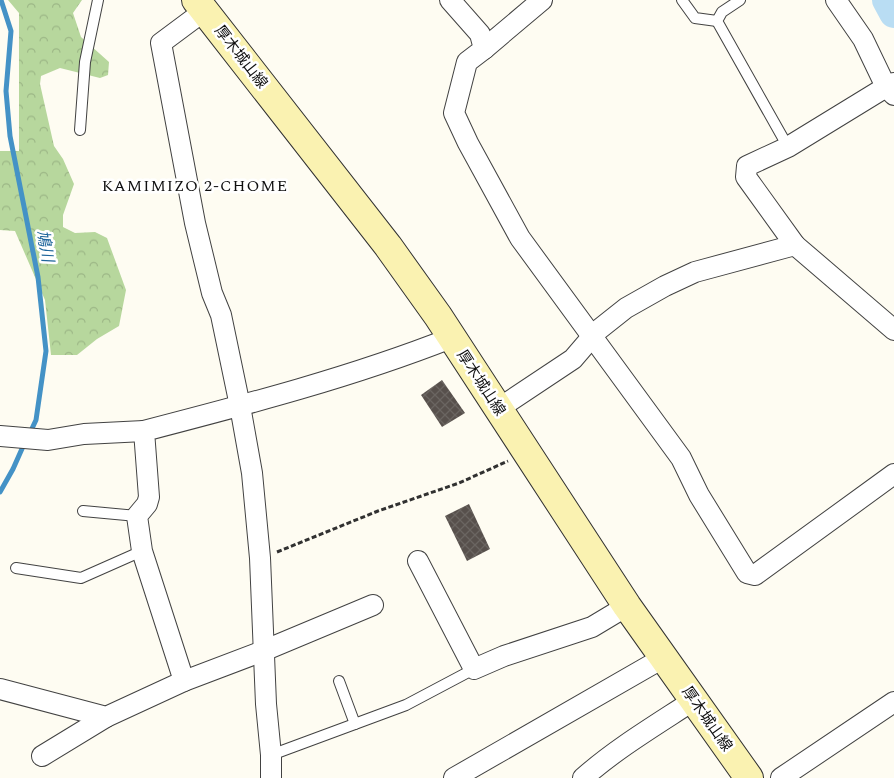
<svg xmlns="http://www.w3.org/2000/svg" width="894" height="778" font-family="Spectral,'Noto Sans JP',serif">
<defs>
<pattern id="forest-crowns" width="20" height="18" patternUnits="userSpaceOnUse" patternTransform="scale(1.25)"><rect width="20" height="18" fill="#b7d79d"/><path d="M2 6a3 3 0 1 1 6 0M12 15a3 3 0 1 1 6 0" fill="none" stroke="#9cb786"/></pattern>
<pattern id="building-cross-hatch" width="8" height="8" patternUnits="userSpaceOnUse" patternTransform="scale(1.25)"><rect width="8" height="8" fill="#57504c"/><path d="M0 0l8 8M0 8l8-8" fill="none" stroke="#6a6561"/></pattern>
</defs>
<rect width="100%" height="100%" fill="#fefcf2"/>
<polygon fill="url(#forest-crowns)" points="8,0 82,0 73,13 81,37 109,62 108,75 100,78 60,68 41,76 40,84 54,146 63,159 74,184 63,215 63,227 75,233 95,232 107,238 126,290 119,326 97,339 77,355 51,355 45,300 15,231 0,230 0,151 19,151 19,13"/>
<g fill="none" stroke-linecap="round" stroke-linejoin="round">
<g stroke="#4492c6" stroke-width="5">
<polyline points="1,0 11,31 6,91 10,136 38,277 46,351 36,420 29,435"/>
<polyline points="0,492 13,469 25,442"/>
</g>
<polyline stroke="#b9ddf3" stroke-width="30" points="887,0 894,13"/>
</g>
<g fill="url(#building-cross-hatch)">
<polygon points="442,380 465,413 442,427 421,395"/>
<polygon points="469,504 490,549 467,561 445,516"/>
</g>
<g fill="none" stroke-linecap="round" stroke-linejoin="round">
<defs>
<g id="service">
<polyline points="682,0 695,18 717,21"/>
<polyline points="740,0 722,12 717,21 788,147"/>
<polyline points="80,130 85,62 98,0"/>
<polyline points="83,511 137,516"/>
<polyline points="16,568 81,578 142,551"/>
<polyline points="339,681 355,724"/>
<polyline points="271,755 406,705 474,669"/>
</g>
<g id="minor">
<polyline points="450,0 480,34 484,49 467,62 454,113 468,143 520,238 681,458 699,495 747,573 755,575 894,474"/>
<polyline points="836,0 863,39 886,87 894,83"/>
<polyline points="204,11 161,43 195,223 212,293 221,315 240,406 252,473 260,558 266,704 271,755 271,778"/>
<polyline points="484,49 542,0"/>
<polyline points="795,245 746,177 747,166 788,147 886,87 894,95"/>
<polyline points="498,409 573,359 597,331 626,308 665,286 695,272 795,245 894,330"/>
<polyline points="0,436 48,440 84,434 144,431"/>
<polyline points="418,561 474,669 504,656 592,627 627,606"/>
<polyline points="184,681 263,651 373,605"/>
<path d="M0 689 106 717 184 681 142 551 137 516 147 504 149 497 144 431C248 404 352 377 451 338"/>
<polyline points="42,756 106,717"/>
<polyline points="454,778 663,658"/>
<path d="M583 778C617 748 656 725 694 700"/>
<polyline points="781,778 894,702"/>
</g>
<polyline id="secondary" points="196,0 388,246 438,316 627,606 749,778"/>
</defs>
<use href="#service" stroke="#424242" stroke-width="12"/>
<use href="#minor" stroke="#424242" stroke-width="22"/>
<use href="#secondary" stroke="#313131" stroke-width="30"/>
<polyline stroke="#313131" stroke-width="3" stroke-dasharray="5 2.5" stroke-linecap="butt" points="277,552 378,511 459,483 508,461"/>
<use href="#service" stroke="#fff" stroke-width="10"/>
<use href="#minor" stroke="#fff" stroke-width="20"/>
<use href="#secondary" stroke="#faf2b1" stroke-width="28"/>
</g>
<g text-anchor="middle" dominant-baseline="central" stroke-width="5" stroke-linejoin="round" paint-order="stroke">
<g font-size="15" fill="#0f0f0f" stroke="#fff">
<text transform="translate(241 57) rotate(52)">厚木城山線</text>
<text transform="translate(481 383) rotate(57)">厚木城山線</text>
<text transform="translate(707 719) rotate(55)">厚木城山線</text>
</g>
<g font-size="16" letter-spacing="1" fill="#0f0f0f" stroke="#fff">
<text x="195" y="186">KAMIMIZO 2-CHOME</text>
</g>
<g font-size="16" font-style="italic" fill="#1e659b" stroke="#fff">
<text transform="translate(45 246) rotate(79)">鳩川</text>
</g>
</g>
</svg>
